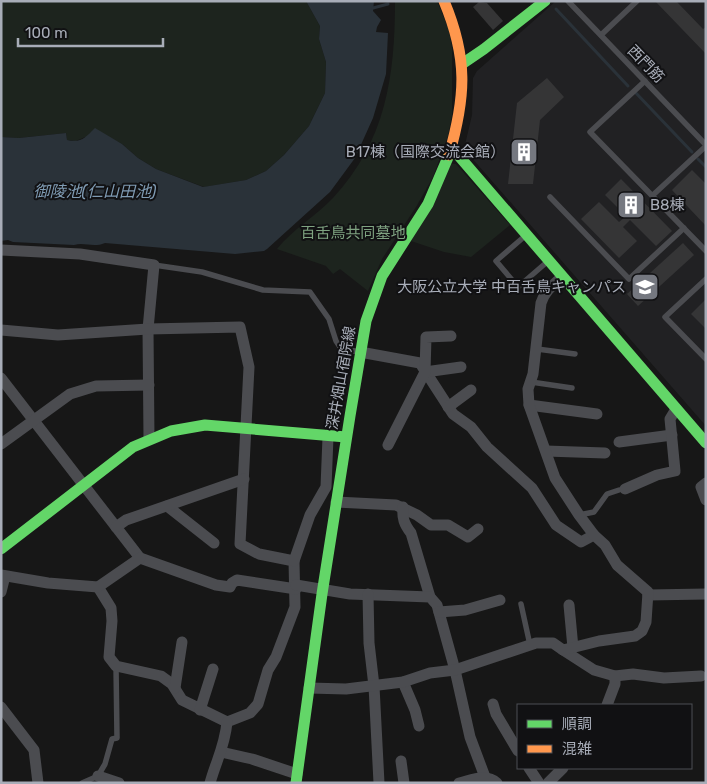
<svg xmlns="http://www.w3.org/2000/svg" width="707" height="784" font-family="Rubik,'Noto Sans JP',sans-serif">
<rect width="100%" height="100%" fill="#171717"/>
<polygon fill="#212123" points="556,1 706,1 706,426 464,149 472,115 473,78 477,71"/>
<g fill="#1d241e">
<polygon points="1,1 306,1 320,26 319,39 326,62 325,93 309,126 284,155 266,171 246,180 204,187 156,169 138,158 122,144 109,137 85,137 76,141 67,140 66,133 19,138 1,137"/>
<path d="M395 1H437L449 30 452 48V115L448 136 433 177 416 207 382 259 368 291 340 269 333 274 326 266 277 249C293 229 316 216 333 198 386 141 395 76 395 1Z"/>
<polygon points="451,164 456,164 510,225 471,257 444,252 411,241"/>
</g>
<path fill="#2a3239" d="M306 1H374L373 11 381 20 377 27 376 32 388 33 386 74 373 118 355 158 330 192 267 249 264 251 235 254 105 243C93 248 85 242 74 245L13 242 8 240 1 241V137L19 138 66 133 67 140C81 143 85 138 95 128L122 144 138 158 156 169 203 187 246 180 266 171 284 155 309 126 325 93 326 62 319 39 320 26Z"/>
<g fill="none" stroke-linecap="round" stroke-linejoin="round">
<g stroke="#2a3239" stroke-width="3">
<polyline points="373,8 388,4"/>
<polyline points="556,9 628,86"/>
<polyline points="635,92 692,152"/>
<polyline points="698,159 706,167"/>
</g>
</g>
<g fill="#353536">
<polygon points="657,1 678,1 677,2 703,29 706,27 706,54 656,2"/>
<polygon points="479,2 487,3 503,21 493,30 473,7"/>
<polygon points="547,78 564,97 540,120 533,184 508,184 517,103"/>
<polygon points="692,170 706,184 706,226 672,190"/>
<polygon points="621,179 672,231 656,246 630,220 623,227 637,241 619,258 581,219 599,202 619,222 626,216 605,195"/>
<polygon points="683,243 694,255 638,306 627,294"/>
<polygon points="706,299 706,329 691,314"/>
</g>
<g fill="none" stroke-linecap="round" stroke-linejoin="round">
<g stroke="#4b4c50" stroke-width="5.5">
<polyline points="568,1 706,145"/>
<polyline points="601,35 637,1"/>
<polyline points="645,81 590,132 706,251"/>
<polyline points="653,195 706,146"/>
<polyline points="550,197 629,279 684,228"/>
<polyline points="525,236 496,261 518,287 547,262"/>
<polyline points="154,265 202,272 263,290 310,292 329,319 336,341 340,347 358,352"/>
<polyline points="706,279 665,317 706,359"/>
<polyline points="537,349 575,354"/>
<polyline points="531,382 572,388"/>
<polyline points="579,515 594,512 607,494 619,490"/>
<polyline points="521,604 530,645"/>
<polyline points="82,783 98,776 105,764 112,739 117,738 116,666"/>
</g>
<g stroke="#4b4c50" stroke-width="11">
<polyline points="1,250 80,254 154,265 148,329 149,439"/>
<polyline points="1,330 58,335 148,329 240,327 249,367 240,544 259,554 294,561 295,607 276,657 268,670 258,704 250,713 227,722 182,700 172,684 161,676 116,666 109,657 112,621 111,608 98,587"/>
<polyline points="360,352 420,363 453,414 471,427 487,447 532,488 556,525 581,542 594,535"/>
<polyline points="425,372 461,367"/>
<polyline points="1,378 140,558 216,585 230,587 232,583 237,580 296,589"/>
<polyline points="529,405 597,414"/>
<polyline points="448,407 471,390"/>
<polyline points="619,442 672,435"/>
<polyline points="1,444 70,394 96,386 149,385"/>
<polyline points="388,445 425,372 426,337 451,336"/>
<polyline points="546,451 605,453"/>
<polyline points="706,483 701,487 706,500"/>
<polyline points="625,489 657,475 675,471 670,419 676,409"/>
<polyline points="336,502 396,505 417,515 431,525 448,525 468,537 478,529"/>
<polyline points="167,506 214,543"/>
<path d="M403 507C402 518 404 524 411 533L430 597"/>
<polyline points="116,527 126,520 244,479"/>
<polyline points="294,561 310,515 326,487 328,437"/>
<polyline points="1,575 48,583 98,587 140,558"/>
<polyline points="296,585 350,594 430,597 437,605 455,670 470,737 485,777"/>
<polyline points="1,592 5,576"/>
<polyline points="368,594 369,643 374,686 379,783"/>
<polyline points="648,595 706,594"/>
<polyline points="569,605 573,648"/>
<polyline points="439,612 465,610 500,600"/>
<polyline points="563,650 594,670 615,676 633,674 664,678 701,676"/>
<polyline points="403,682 415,710 419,726"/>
<polyline points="175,688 182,642"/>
<path d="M309 688 346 689 403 682 430 673 455 670 536 643H553L563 650 599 641 635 636 642 631 646 622 648 592 617 565 605 545 594 535 579 515 555 478 529 405 528 389 533 374 541 303C545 291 552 286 562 277"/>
<polyline points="493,704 496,714 518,751"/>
<polyline points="607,705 615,684 615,676"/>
<polyline points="1,707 34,750 38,783"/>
<polyline points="200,710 213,669"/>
<polyline points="221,752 252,759 297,774"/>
<polyline points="401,761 404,783"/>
<polyline points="529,768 539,783"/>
<polyline points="98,776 119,783"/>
<path d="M210 783C216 761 225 746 227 722"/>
<path d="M459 783C472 780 486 773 497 783"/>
<polyline points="548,783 563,768"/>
</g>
<g stroke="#63d668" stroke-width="11">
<polyline points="462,64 484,49 545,1"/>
<polyline points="452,148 706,443"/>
<polyline points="1,549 133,447 171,431 205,425 346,437"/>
<polyline points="296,783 322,594 350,416 366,321 382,276 428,204 449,155"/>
</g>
<path stroke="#ff974d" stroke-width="11" d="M444 1C468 58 466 96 449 155"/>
</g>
<defs>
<symbol id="building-square" viewBox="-11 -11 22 22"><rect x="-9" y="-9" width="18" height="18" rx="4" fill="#757880" stroke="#111113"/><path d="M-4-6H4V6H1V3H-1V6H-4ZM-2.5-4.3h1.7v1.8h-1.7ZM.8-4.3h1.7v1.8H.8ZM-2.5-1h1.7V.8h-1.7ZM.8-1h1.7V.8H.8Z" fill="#fff"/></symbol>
<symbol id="university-square" viewBox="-11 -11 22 22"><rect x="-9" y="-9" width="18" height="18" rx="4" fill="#757880" stroke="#111113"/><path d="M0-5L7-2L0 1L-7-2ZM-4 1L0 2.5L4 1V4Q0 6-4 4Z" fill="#fff"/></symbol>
</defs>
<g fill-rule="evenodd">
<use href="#building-square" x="508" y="136" width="32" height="32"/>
<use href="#building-square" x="615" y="189" width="32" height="32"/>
<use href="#university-square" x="629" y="271" width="32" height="32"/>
</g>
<g text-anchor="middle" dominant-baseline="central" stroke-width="4" stroke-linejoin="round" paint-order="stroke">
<g font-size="15" fill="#a8adb8" stroke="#111113">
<text transform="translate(646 64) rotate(46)">西門筋</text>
<text transform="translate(341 378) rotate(-80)">深井畑山宿院線</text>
</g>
<g font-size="15" fill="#a8adb8" stroke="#111113" text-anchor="end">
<text x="505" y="152">B17棟（国際交流会館）</text>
<text x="650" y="205" text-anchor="start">B8棟</text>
<text x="626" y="287">大阪公立大学 中百舌鳥キャンパス</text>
</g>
<g font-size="15" fill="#7fa381" stroke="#111113">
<text x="353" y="233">百舌鳥共同墓地</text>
</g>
<g font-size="16" font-style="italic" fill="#7f9bb3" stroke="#111113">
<text x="95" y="191">御陵池(仁山田池)</text>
</g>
</g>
<rect width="707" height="784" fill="none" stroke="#a8adb8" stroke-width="5"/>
<rect x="517" y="704" width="175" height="65" fill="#111113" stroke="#4d4f55"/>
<rect x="527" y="720" width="25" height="8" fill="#63d668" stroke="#4d4f55"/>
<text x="562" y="729" font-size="15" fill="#a8adb8">順調</text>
<rect x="527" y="745" width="25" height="8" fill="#ff974d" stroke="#4d4f55"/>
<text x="562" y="754" font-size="15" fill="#a8adb8">混雑</text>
<path d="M18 38v8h145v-8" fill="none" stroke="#a8adb8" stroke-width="2.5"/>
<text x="25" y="38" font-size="15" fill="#a8adb8" stroke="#111113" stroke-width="4" paint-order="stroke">100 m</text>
</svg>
